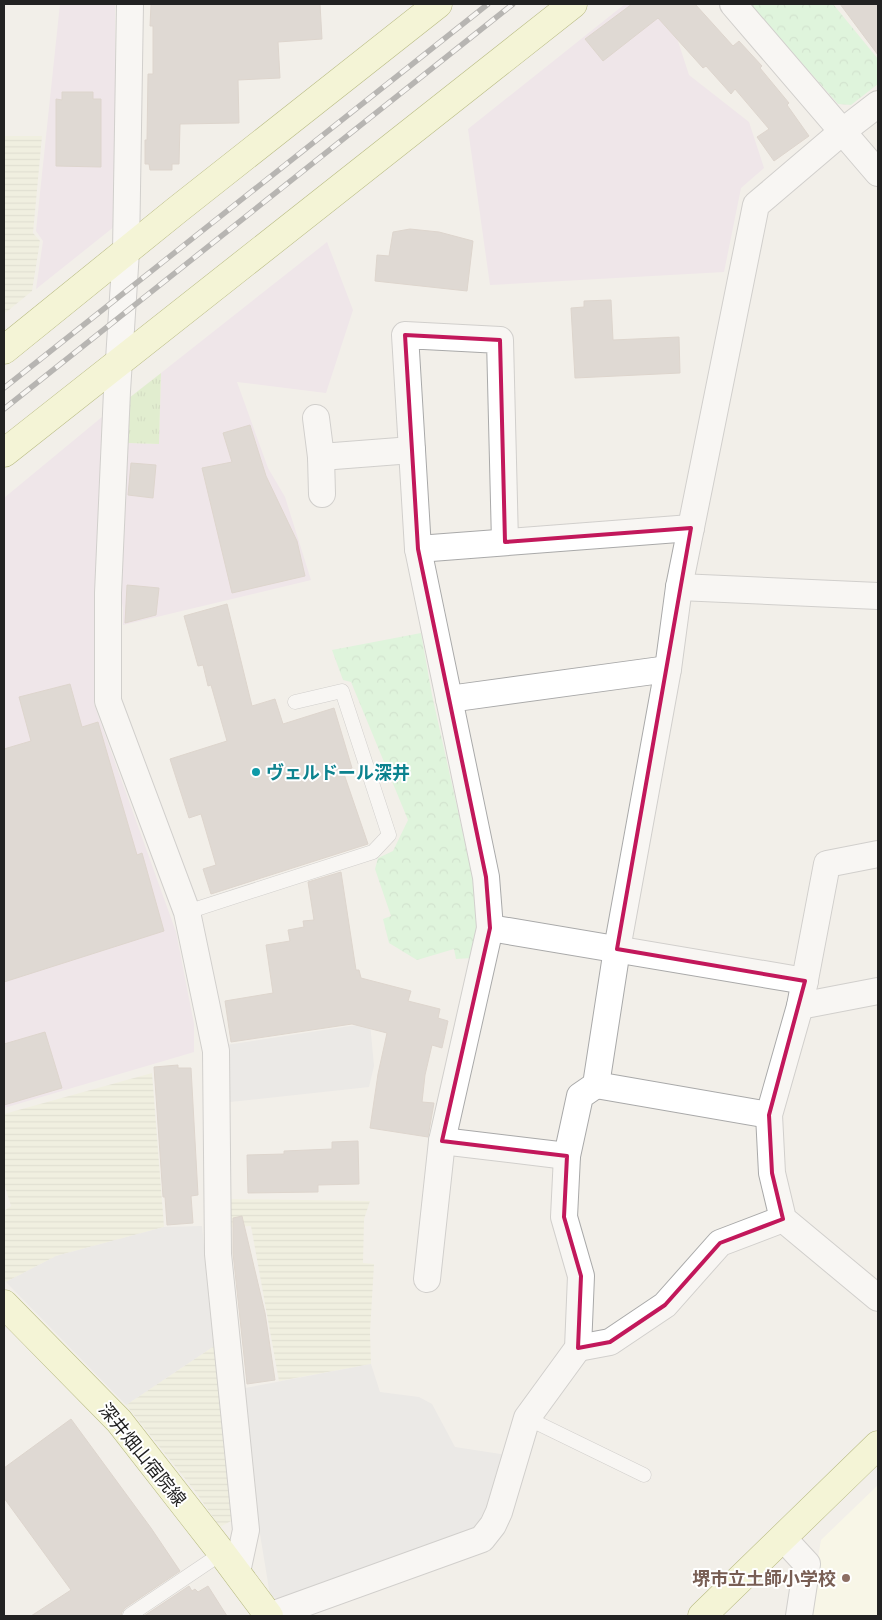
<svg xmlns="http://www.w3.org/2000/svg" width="882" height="1620" font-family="Barlow,'Noto Sans JP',sans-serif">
<defs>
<pattern id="farmland-rules" width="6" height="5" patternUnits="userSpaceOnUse" patternTransform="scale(1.25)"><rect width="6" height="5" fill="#eef0d5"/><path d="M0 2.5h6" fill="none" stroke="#ccceb7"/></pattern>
<pattern id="grass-tufts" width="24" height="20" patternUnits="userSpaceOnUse" patternTransform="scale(1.25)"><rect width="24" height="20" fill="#cdebb0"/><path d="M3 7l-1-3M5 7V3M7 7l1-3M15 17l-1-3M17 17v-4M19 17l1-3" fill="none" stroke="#b0c997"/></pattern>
<pattern id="park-crowns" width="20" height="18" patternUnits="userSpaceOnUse" patternTransform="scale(1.25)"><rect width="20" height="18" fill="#c8facc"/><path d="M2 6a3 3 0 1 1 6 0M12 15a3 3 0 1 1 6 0" fill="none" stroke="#acd6af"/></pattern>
</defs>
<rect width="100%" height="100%" fill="#f2efe9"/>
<g fill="#ebdbe8">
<polygon points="60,4 115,4 115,226 36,289 43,241 36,231"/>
<polygon points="625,4 655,4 672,23 689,75 749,122 764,168 741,188 724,272 490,285 468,129"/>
<polygon points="327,242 353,310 326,393 237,382 268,468 285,497 311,580 123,625 123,608 120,592 128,443 159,444 161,373"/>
<polygon points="102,417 96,595 94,704 176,932 194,1024 194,1052 4,1108 4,498"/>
</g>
<polygon fill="#ffffe5" points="878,1485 878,1616 808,1616 821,1540"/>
<g fill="url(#farmland-rules)">
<polygon points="4,136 42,136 33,233 40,241 32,291 4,314"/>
<polygon points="152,1073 164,1227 56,1256 6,1282 4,1280 4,1211 11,1206 4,1183 4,1114"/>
<polygon points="228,1199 370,1201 364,1219 363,1263 374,1264 370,1332 371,1364 279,1381 251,1226 227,1227"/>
<polygon points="214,1346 233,1520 220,1527 195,1491 126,1405"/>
</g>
<polygon fill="url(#grass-tufts)" points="161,373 159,444 128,443 129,398"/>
<g fill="url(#park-crowns)">
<polygon points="750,4 833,4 878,59 878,84 851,105 838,104"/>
<polygon points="421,633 432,695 481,914 472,958 456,959 454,949 417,960 389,943 383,919 391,916 375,869 378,858 393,851 408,820 351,682 343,680 332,650"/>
</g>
<g fill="#e2e2e2">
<polygon points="370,1023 374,1066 369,1087 230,1102 226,1045"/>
<polygon points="202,1226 214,1346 126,1405 6,1282 56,1256 164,1227"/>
<polygon points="371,1364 380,1392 419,1397 432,1404 455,1447 507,1455 480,1528 285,1604 270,1595 257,1516 245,1388"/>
</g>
<g fill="#c7bfb8" stroke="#c4b6ab">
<polygon points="151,4 320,4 322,39 278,42 280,78 238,80 239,123 180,124 179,164 172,164 172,170 150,170 149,164 145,164 145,140 147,140 148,74 153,74 153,26 150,26"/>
<polygon points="632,4 695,4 733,46 739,41 762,66 760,68 789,103 787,105 809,136 774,161 757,137 769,129 735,89 731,94 706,66 703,68 658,18 603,61 585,39"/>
<polygon points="840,4 878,4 878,55"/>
<polygon points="62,92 93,92 93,99 101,99 101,167 56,166 56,99 62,100"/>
<polygon points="410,229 439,232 473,241 467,291 375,281 377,255 389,256 393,232"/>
<polygon points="611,300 613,340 679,337 680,373 575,378 571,308 584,307 584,301"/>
<polygon points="250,425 266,476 297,541 305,576 232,593 202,468 232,462 223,433"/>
<polygon points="131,463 156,465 153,498 128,495"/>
<polygon points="127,585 159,588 156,615 125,623"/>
<polygon points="227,604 252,706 275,699 283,724 334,708 352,768 343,771 368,844 211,894 203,869 216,865 201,814 189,818 170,759 227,741 211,685 208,686 203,665 198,666 184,616"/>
<polygon points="70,684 82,727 98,722 137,855 142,853 164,931 4,982 4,749 31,741 19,697"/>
<polygon points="341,872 356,970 359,970 361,978 411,991 408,1001 440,1009 438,1018 448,1021 442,1048 432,1045 425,1075 422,1102 434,1103 428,1137 370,1128 378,1074 387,1033 352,1024 231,1042 225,1001 273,993 266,945 290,941 288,930 304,927 303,921 314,920 308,882"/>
<polygon points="45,1032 62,1088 4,1105 4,1044"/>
<polygon points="178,1065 178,1068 191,1068 198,1195 191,1196 193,1223 167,1225 165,1197 163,1197 154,1067"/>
<polygon points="358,1141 359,1184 318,1185 318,1192 248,1193 247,1155 284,1154 284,1151 332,1149 332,1142"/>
<polygon points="242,1216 265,1313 275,1380 247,1384 233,1253 233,1218"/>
<polygon points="71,1419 151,1528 180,1571 125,1608 122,1612 121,1616 31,1616 71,1590 4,1498 4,1468"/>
<polygon points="189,1586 192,1591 195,1589 198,1592 208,1586 227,1616 144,1616"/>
</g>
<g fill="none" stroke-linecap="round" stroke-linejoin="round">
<defs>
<g id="lane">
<polyline points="187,912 373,852 389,835 342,691 295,702"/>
<polyline points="527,1418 644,1475"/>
<polyline points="130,1615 222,1553"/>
</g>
<g id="street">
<polyline points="130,4 126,251 117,391 108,593 108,701 187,912 216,1051 218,1254 246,1530 237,1572"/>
<polyline points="733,4 878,173"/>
<polyline points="316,418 321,457 322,494"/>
<polyline points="321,457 412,450"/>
<polyline points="418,549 691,528"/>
<polyline points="679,587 878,596"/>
<polyline points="449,699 668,669"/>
<polyline points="878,854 827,864 800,1006 769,1115 772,1173 783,1219 878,1298"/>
<polyline points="490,928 805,981"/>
<polyline points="800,1006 878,991"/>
<polyline points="596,1085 769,1115"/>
<polyline points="442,1141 567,1156"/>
<polyline points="427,1279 442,1141 490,928 486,877 418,549 405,335 500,340 505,542"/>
<polyline points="578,1348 610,1342 665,1305 720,1243 783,1219"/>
<polyline points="783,1538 807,1564 799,1616"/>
<polyline points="269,1616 482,1539 493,1525 499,1512 527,1418 578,1348 581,1276 564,1217 567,1156 580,1096 596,1085 617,949 668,669 679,587 756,205 843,131 878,104"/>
</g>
<g id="secondary">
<polyline points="4,350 177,210 438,4"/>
<polyline points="4,453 573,4"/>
<polyline points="4,1304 119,1421 222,1553 269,1616"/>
<polyline points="702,1616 878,1445"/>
</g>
</defs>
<use href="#lane" stroke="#a9a9a9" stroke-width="15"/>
<use href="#street" stroke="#a9a9a9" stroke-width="28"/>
<use href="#secondary" stroke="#707d05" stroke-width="29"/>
<use href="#lane" stroke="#fff" stroke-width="14"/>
<use href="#street" stroke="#fff" stroke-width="26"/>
<use href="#secondary" stroke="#f7fabf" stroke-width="28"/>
<defs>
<g id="rail">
<polyline points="4,388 488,4"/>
<polyline points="4,409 513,4"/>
</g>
</defs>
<use href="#rail" stroke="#707070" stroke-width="5.5"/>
<use href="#rail" stroke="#fff" stroke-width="4" stroke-dasharray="11" stroke-linecap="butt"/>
</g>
<path d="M0 0H882V1620H0ZM405 335 500 340 505 542 691 528 617 949 805 981 769 1115 772 1173 783 1219 720 1243 665 1305 610 1342 578 1348 581 1276 564 1217 567 1156 442 1141 490 928 486 877 418 549Z" fill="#f2efe9" fill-opacity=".55" fill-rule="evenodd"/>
<path fill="none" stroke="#c2185b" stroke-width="4" stroke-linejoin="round" d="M405 335 500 340 505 542 691 528 617 949 805 981 769 1115 772 1173 783 1219 720 1243 665 1305 610 1342 578 1348 581 1276 564 1217 567 1156 442 1141 490 928 486 877 418 549Z"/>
<circle fill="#0f9aa8" stroke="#fff" stroke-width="2" cx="256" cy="772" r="5"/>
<circle fill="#8d6e63" stroke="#fff" stroke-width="2" cx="846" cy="1578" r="5"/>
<g text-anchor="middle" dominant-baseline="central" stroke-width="4" stroke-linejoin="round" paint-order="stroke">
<g font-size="18" font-weight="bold" fill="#0d838f" stroke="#fff" text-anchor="start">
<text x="266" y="772">ヴェルドール深井</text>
</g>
<g font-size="18" fill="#222" stroke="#fff">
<text transform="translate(143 1454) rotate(51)">深井畑山宿院線</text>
</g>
<g font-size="18" font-weight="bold" fill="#785e54" stroke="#fff" text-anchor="end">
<text x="836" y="1578">堺市立土師小学校</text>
</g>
</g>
<rect width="882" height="1620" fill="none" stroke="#222222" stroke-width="10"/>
</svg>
